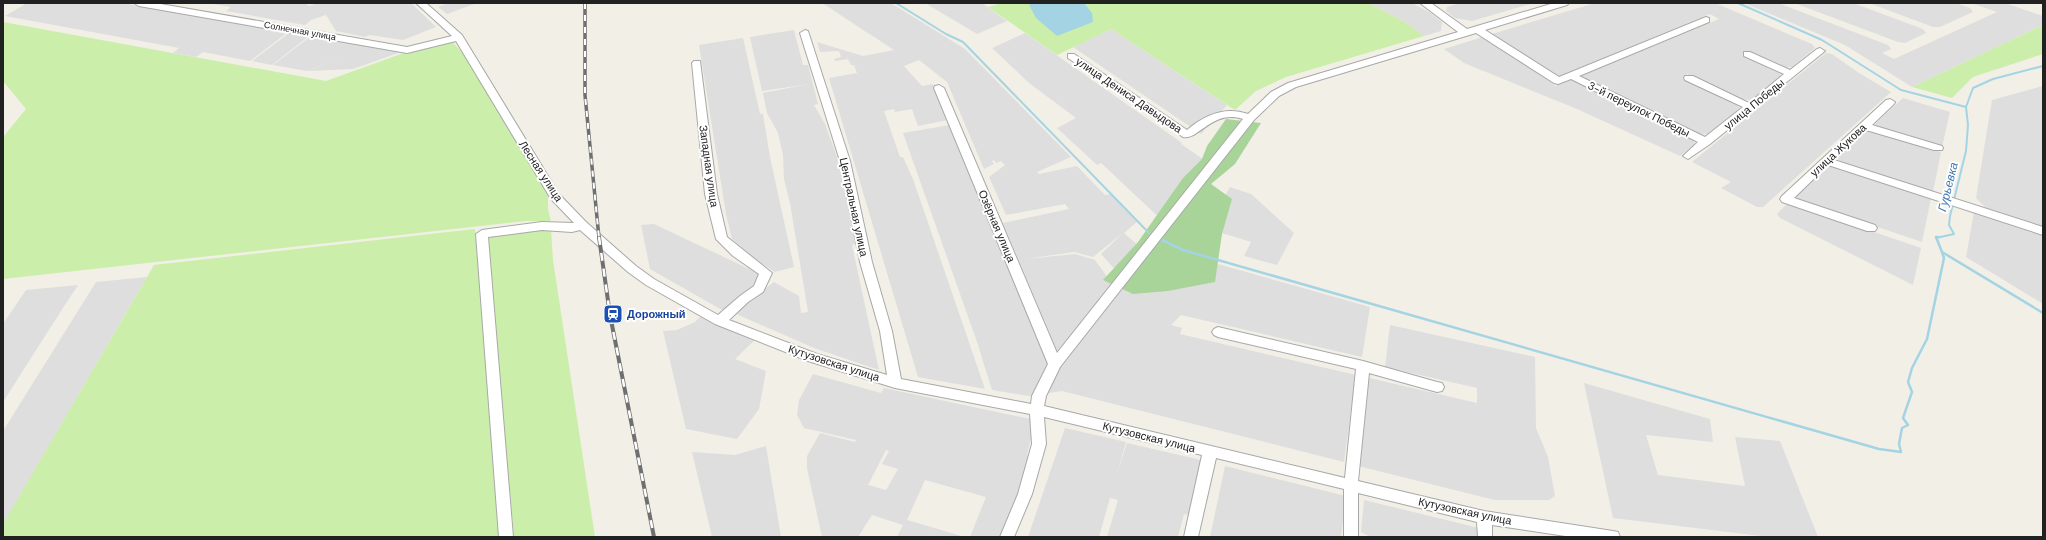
<svg xmlns="http://www.w3.org/2000/svg" width="2046" height="540" font-family="'DM Sans',sans-serif">
<rect width="100%" height="100%" fill="#f2efe7"/>
<g fill="#dfdede" fill-rule="evenodd">
<polygon points="27,3 122,3 288,32 250,61 203,52 196,57 173,53 179,48 5,16"/>
<polygon points="207,3 305,3 309,6 318,3 411,3 436,27 403,40 370,35 365,37 336,31 326,15 311,20 305,25 226,11 231,7"/>
<polygon points="448,3 477,3 447,14 438,7"/>
<path d="M822 3H891L965 49 1071 157 1037 172 1039 174 1077 166 1105 195 1112 194 1138 221 1124 233 1148 254 1165 223 1101 163 1097 165 1057 128 1076 118 1029 83 992 48 1025 33 1182 143 1181 144 1207 162 1214 214 1230 187 1251 194 1294 233 1277 265 1244 256 1251 242 1206 228 1182 254 1370 307 1362 357 1181 315 1171 325 1182 328 1180 334 1356 375 1344 462 1062 391 1029 396 992 390 977 342 903 133 950 125 1048 365 1060 357 1003 223 1069 209 1065 204 1006 215 989 177 1005 165 1001 161 996 163 994 160 992 161 994 164 984 169 947 82 919 60 904 66 922 86 933 84 948 120 918 126 912 109 895 112 894 109 884 111 900 157H903L913 179 985 389 918 377 829 78 857 73 854 65H851L848 59 835 61 834 59 841 57 839 51 820 52 817 42 863 56 894 50ZM1123 233 1101 254 1119 274 1111 282 1095 260 1075 254 1025 259 1074 252 1093 257Z"/>
<polygon points="925,3 982,3 1007,21 977,34"/>
<polygon points="1368,3 1412,3 1429,12 1442,22 1441,31 1424,36 1405,22"/>
<polygon points="1460,3 1534,3 1472,21 1455,18 1446,11 1447,7"/>
<polygon points="1595,3 1715,3 1812,44 1815,48 1792,67 1783,67 1747,51 1742,55 1778,71 1781,76 1751,100 1742,99 1687,74 1682,78 1736,104 1740,108 1708,134 1698,134 1581,76 1719,19 1710,14 1559,76 1554,75 1492,34"/>
<polygon points="1744,3 1778,3 1888,45 1891,49 1882,53 1894,59 1997,12 1971,3 2005,3 2043,16 2043,25 1912,87 1845,45"/>
<polygon points="1794,3 1853,3 1923,29 1926,33 1905,43 1898,42"/>
<polygon points="1869,3 1955,3 1970,8 1973,12 1940,27 1933,27"/>
<polygon points="1111,29 1227,105 1201,134 1073,47"/>
<polygon points="794,30 803,65 808,65 818,104 814,105 825,124 841,168 861,243 852,245 879,370 814,348 734,313 774,282 799,296 801,313 808,312 790,203 784,179 783,155 778,133 767,113 763,93 809,84 762,91 750,37"/>
<polygon points="289,33 309,36 272,65 252,61"/>
<polygon points="311,36 401,52 353,69 308,71 349,55 307,71 273,65"/>
<polygon points="1483,37 1549,80 1555,86 1572,80 1692,139 1695,144 1680,156 1577,109 1464,63 1444,49"/>
<polygon points="743,38 760,114 763,114 770,157 794,267 775,272 755,259 732,239 726,214 699,45"/>
<polygon points="1826,53 1832,54 1859,73 1891,92 1763,207 1757,207 1721,188 1731,182 1692,162"/>
<polygon points="2043,86 2043,228 1987,209 1976,198 1992,100"/>
<polygon points="1903,98 1950,112 1942,147 1878,127 1875,124"/>
<polygon points="1867,131 1874,131 1941,152 1933,192 1840,161 1837,158"/>
<polygon points="1828,167 1834,167 1931,198 1922,242 1798,200 1796,196"/>
<polygon points="1786,205 1795,205 1921,248 1913,285 1780,218 1777,214"/>
<polygon points="1974,212 2043,234 2043,304 1966,257"/>
<polygon points="654,224 762,275 761,281 726,309 722,310 650,269 641,225"/>
<polygon points="147,277 130,306 3,525 3,431 96,282"/>
<polygon points="78,285 59,314 3,402 3,324 26,290"/>
<polygon points="702,315 755,340 735,359 766,371 759,409 737,439 686,429 663,331 677,330 695,322"/>
<polygon points="1390,325 1535,357 1536,428 1548,457 1555,496 1549,500 1495,500 1354,465 1365,377 1477,403 1477,388 1385,367"/>
<path d="M813 374 881 393 884 388 1035 420 1027 455 1030 456 1002 537H970L986 497 925 480 907 520 965 537H897L903 525 872 515 858 537H822L807 468V456L820 433 855 442 856 440 804 428 803 426 797 415 799 400ZM886 450 889 451 882 464 898 469 886 490 868 485Z"/>
<polygon points="1584,383 1710,419 1713,442 1646,435 1658,475 1745,486 1735,437 1780,441 1818,537 1769,537 1613,518"/>
<polygon points="1065,428 1126,442 1117,474 1127,443 1201,460 1189,515 1184,514 1178,537 1107,537 1118,500 1110,498 1099,537 1028,537"/>
<polygon points="766,446 781,537 712,537 692,452 735,455"/>
<polygon points="1225,466 1346,496 1341,537 1210,537"/>
<polygon points="1364,500 1479,528 1479,537 1370,537 1361,532"/>
</g>
<g fill="#cbefaa">
<polygon points="1002,3 1368,3 1405,22 1424,36 1286,77 1256,91 1235,110 1111,29 1057,55 988,7"/>
<polygon points="3,22 326,81 448,37 479,71 548,191 548,210 551,221 526,221 3,279 3,137 26,109 3,81"/>
<polygon points="2043,25 2043,54 1973,77 1952,98 1912,87"/>
<polygon points="475,229 499,537 3,537 3,524 154,265"/>
<polygon points="551,229 553,260 595,537 514,537 487,237"/>
</g>
<polygon fill="#a9d499" points="1226,119 1261,123 1235,164 1211,184 1232,199 1222,234 1215,282 1168,291 1133,294 1103,280 1138,242 1183,178 1202,159 1207,146"/>
<polygon fill="#a4d4e3" points="1032,3 1084,3 1092,13 1093,22 1057,36 1036,18 1029,5"/>
<g fill="none" stroke-linecap="round" stroke-linejoin="round">
<g stroke="#a4d4e3" stroke-width="2">
<polyline points="896,3 946,34 963,42 1150,234 1154,236"/>
<polyline points="1738,3 1822,40 1901,90 1966,107"/>
<polyline points="1936,238 1954,234 1949,225 1950,216 1966,151 1968,125 1966,107 1973,88 1993,79 2043,66"/>
</g>
<g stroke="#a4d4e3" stroke-width="2.5">
<polyline points="1938,237 1936,237 1942,252 2043,313"/>
<polyline points="1158,238 1183,250 1879,449 1901,452 1899,444 1902,428 1908,425 1903,418 1912,392 1908,382 1912,368 1927,339 1944,258 1942,252"/>
</g>
<defs>
<g id="minor">
<path d="M134 3H155L407 47 452 36 416 3H426L462 35 559 194 586 222 636 266 654 279 718 315 740 296 754 286 759 274 733 256 716 239 705 194 692 63 694 61H700L717 194 727 237 772 273 763 292 748 302 729 320 817 354 887 375 880 331 860 262 840 161 800 33 805 30 808 31 850 161 872 262 892 331 901 379 1031 404 1032 396 1048 364 934 88 935 86 939 85 944 88 1057 353 1243 119C1212 109 1198 141 1183 137L1068 58V54H1074L1187 130C1205 115 1225 106 1248 114L1271 92 1288 83 1458 32 1420 3H1431L1467 29 1554 3H1569L1567 5 1485 30 1559 77 1706 17 1709 18V22L1579 76 1705 137 1743 107 1685 80 1684 78 1685 76H1693L1749 103 1784 74 1744 56V52H1750L1790 70 1817 49 1820 48 1825 51 1710 144 1688 159 1683 156 1698 142 1571 79 1558 84 1554 83 1476 33 1296 87 1279 96 1254 120 1060 367 1046 396 1044 406 1345 478 1356 369 1218 337 1214 335 1212 332 1214 329 1218 327 1363 361 1437 382 1442 383 1444 387 1442 391 1437 392 1369 373 1358 481 1484 511 1613 531 1618 532 1620 537H1572L1492 525V537H1478L1477 522 1358 493V537H1344V489L1216 458 1198 537H1184L1202 455 1044 417 1046 444 1032 494 1014 537H1000L1018 494 1032 444 1030 414 895 388 808 361 715 324 646 285 628 272 580 230 572 232 542 230 488 237 513 537H499L476 234 482 230 542 222 574 223 551 199 456 41 407 53 139 6Z"/>
<polygon points="1890,99 1895,102 1894,104 1872,125 1942,146 1943,148 1942,150 1934,150 1866,130 1834,160 2043,227 2043,235 1828,165 1794,198 1875,225 1877,228 1875,231 1867,231 1782,202 1780,199 1782,196 1886,100"/>
</g>
</defs>
<use href="#minor" stroke="#a8a8a8" stroke-width="2"/>
<use href="#minor" fill="#fff" fill-rule="evenodd"/>
<defs>
<polyline id="rail-far1" points="585,3 585,95 599,238"/>
<polyline id="rail" points="599,237 610,315 654,537"/>
</defs>
<use href="#rail-far1" stroke="#6f6f6f" stroke-width="3.5"/>
<use href="#rail" stroke="#6f6f6f" stroke-width="4"/>
<use href="#rail-far1" stroke="#fff" stroke-width="2" stroke-dasharray="6" stroke-linecap="butt"/>
<use href="#rail" stroke="#fff" stroke-width="2.5" stroke-dasharray="8" stroke-linecap="butt"/>
</g>
<defs>
<symbol id="station-square" viewBox="-11 -11 22 22"><rect x="-9" y="-9" width="18" height="18" rx="4" fill="#1a4fb4" stroke="#fff"/><path d="M-3-6H3Q5-6 5-4V2Q5 4 3 4L4.5 6H3L1.5 4h-3L-3 6H-4.5L-3 4Q-5 4-5 2V-4Q-5-6-3-6ZM-3.5-4v3h7v-3ZM-3.5 1v1.5H-2V1ZM2 1v1.5H3.5V1Z" fill="#fff"/></symbol>
</defs>
<g fill-rule="evenodd">
<use href="#station-square" x="602" y="303" width="22" height="22"/>
</g>
<g text-anchor="middle" dominant-baseline="central" stroke-width="4" stroke-linejoin="round" paint-order="stroke">
<g font-size="9" fill="#212121" stroke="#fff">
<text transform="translate(300 31) rotate(10)">Солнечная улица</text>
</g>
<g font-size="11" fill="#212121" stroke="#fff">
<text transform="translate(1129 95) rotate(34)">улица Дениса Давыдова</text>
<text transform="translate(1754 104) rotate(-39)">улица Победы</text>
<text transform="translate(1639 109) rotate(26)">3-й переулок Победы</text>
<text transform="translate(1838 150) rotate(-43)">улица Жукова</text>
<text transform="translate(709 166) rotate(82)">Западная улица</text>
<text transform="translate(541 171) rotate(57)">Лесная улица</text>
<text transform="translate(854 207) rotate(78)">Центральная улица</text>
<text transform="translate(997 226) rotate(67)">Озёрная улица</text>
<text transform="translate(834 363) rotate(18)">Кутузовская улица</text>
<text transform="translate(1149 437) rotate(14)">Кутузовская улица</text>
<text transform="translate(1465 511) rotate(12)">Кутузовская улица</text>
</g>
<g font-size="11" font-weight="bold" fill="#164399" stroke="#fff" text-anchor="start">
<text x="627" y="314">Дорожный</text>
</g>
<g font-size="12" font-style="italic" fill="#4178b2" stroke="#fff">
<text transform="translate(1948 187) rotate(-76)">Гурьевка</text>
</g>
</g>
<rect width="2046" height="540" fill="none" stroke="#212121" stroke-width="8"/>
</svg>
